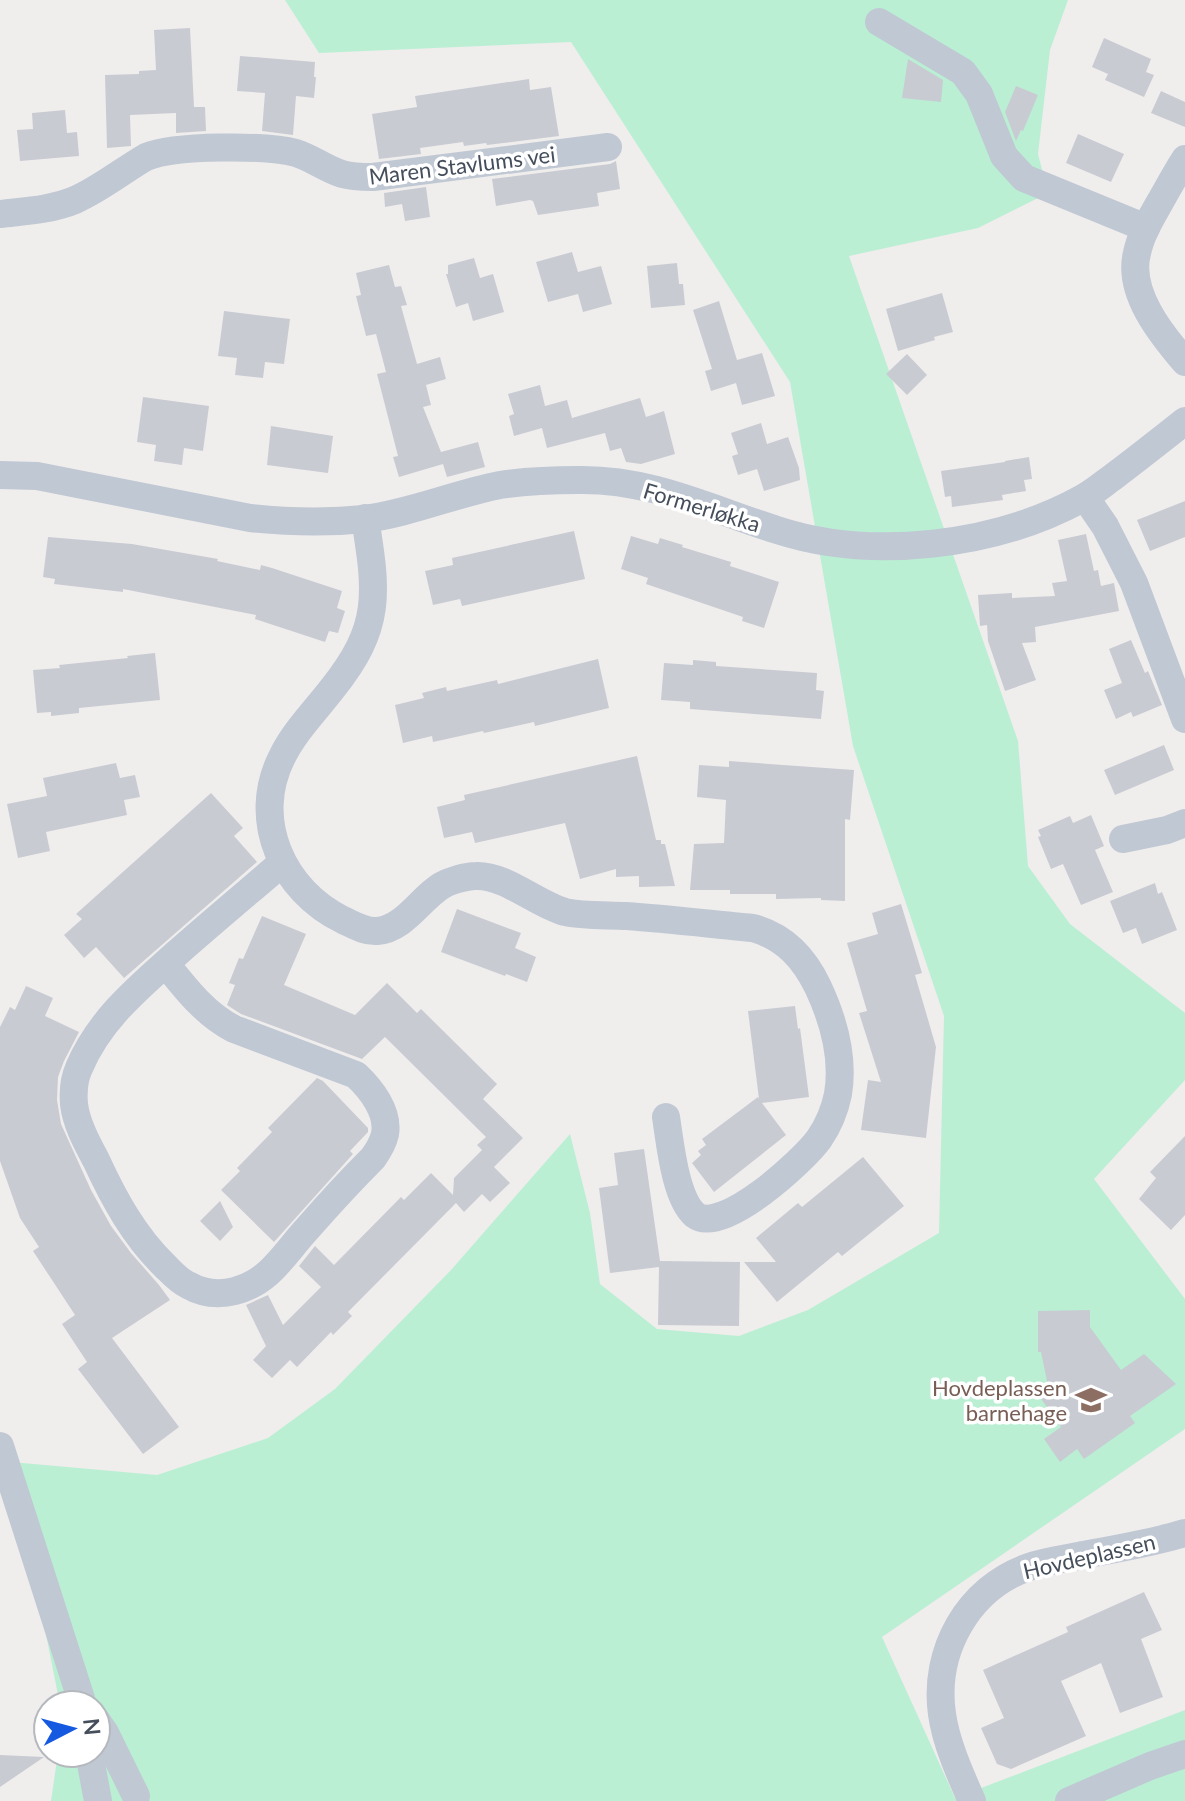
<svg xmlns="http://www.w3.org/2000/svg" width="1185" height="1801" font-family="Lato,sans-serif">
<rect width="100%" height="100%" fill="#f0eded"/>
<polygon fill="#baefd4" points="285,0 1068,0 1050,50 1038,154 1048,193 978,228 849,256 1018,741 1028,866 1070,924 1185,1013 1185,1080 1094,1179 1185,1299 1185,1429 882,1637 955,1798 1185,1710 1185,1801 51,1801 58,1753 96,1753 96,1705 60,1705 33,1569 0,1461 157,1475 268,1438 335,1389 451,1270 570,1134 590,1213 600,1284 657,1329 739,1336 808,1310 939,1233 944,1016 853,746 790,382 571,42 319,53"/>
<g fill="#c9cbd3">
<polygon points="190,28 194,107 205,107 206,131 176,133 176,113 130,115 131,146 107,148 105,75 139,74 139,71 156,70 154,30"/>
<polygon points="1104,38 1151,59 1146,72 1154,75 1144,97 1105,80 1108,74 1092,67"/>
<polygon points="240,56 315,62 314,77 316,77 314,98 296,96 293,135 262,131 265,93 237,91"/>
<polygon points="908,59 943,80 941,102 902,98"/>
<polygon points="529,79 530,90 551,87 559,136 487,145 486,143 464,146 463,142 420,148 421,154 379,159 372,114 417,107 415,96"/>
<polygon points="1016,86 1038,95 1023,131 1021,130 1016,141 1005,112"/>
<polygon points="1161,91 1185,102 1185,127 1151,113"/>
<polygon points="65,110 67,133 77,132 79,156 20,161 17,130 33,129 32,113"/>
<polygon points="1078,134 1124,154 1111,182 1066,163"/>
<polygon points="616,161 620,189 597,193 599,206 538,215 533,201 530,200 496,206 492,179 610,164"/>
<polygon points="426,187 430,217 405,221 402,204 385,207 384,193"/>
<polygon points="572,252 578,272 601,266 612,304 583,312 578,294 548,302 536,262"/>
<polygon points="474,258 480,278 493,274 504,312 473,321 468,303 456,307 446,274 448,274 448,265"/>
<polygon points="677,263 679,284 683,284 685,305 651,308 647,266"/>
<polygon points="389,265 395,287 401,286 407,305 401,306 417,364 440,357 446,379 426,385 431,405 423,407 441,452 478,442 485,467 447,477 443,464 399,477 393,457 398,456 377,374 386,372 376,334 366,336 356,296 361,295 356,273"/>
<polygon points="942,293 953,332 934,337 935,340 898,351 886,309"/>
<polygon points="719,301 737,360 762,353 775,396 742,405 736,383 711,391 705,371 712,369 693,310"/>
<polygon points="224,311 290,319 284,364 265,362 263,378 235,375 237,358 218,356"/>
<polygon points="907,354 927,375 907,395 886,374"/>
<polygon points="540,385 545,406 567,400 572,418 640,398 646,417 664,411 675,454 641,464 626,462 621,448 610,451 605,433 547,448 542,428 514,436 509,416 514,414 508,394"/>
<polygon points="143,397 209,406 203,451 184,448 182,465 154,461 156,445 137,442"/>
<polygon points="761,423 767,444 788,437 799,468 800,480 764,491 757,469 738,475 732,456 738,454 731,433"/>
<polygon points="271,426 333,436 328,473 267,465"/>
<polygon points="1029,457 1032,479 1024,480 1026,491 1002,495 1003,500 952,507 951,496 945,497 941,471 1005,462 1005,461"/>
<polygon points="1185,501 1185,537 1150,551 1137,520"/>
<polygon points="574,531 585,579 462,606 460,599 433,605 425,571 453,565 452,558"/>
<polygon points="1086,534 1094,571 1098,570 1101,586 1114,583 1119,611 1035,627 1036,642 1022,643 1036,680 1005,691 988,641 987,625 980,626 978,595 1012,593 1012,598 1055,596 1052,583 1067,581 1058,540"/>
<polygon points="631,536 658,544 660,538 683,545 682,547 731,562 730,566 779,582 764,628 742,621 743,617 646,584 648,578 621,569"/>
<polygon points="48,537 132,544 218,559 217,561 260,570 261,565 272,568 342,591 337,608 345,611 338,633 329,631 325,642 255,619 256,615 123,589 123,592 54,584 55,579 43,577"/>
<polygon points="1131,640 1145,673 1148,671 1162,705 1133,717 1131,712 1116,719 1104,690 1122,683 1109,649"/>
<polygon points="155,653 160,700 79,708 79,713 51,716 51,712 37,713 33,670 60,668 59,665 128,658 127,656"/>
<polygon points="598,659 609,708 535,726 534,722 484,733 483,731 433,742 432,736 403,743 395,705 424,698 422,693 446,687 447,691 497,680 498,684"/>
<polygon points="693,660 716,662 716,666 817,673 816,690 824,691 821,719 690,709 690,702 661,700 664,663 693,665"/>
<polygon points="1164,745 1174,770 1115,795 1104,770"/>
<polygon points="637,756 656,840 661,840 661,844 665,844 675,886 639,887 639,876 616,877 616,869 580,879 565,823 475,843 472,832 444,838 437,807 465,800 464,795"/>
<polygon points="729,761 854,770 850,820 845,819 845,901 821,900 821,898 776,899 776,894 730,894 730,890 690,890 694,844 724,843 726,800 697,797 699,765 729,767"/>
<polygon points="116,763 120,778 135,775 140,797 124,800 127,815 46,832 50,851 18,858 7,804 47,796 43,778"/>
<polygon points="211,793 243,828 234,836 257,862 124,978 96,947 84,958 64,935 82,919 76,914"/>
<polygon points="1091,815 1104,846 1095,850 1113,892 1081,905 1063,864 1051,869 1038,837 1041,836 1038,830 1070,816 1073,823"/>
<polygon points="1155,883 1158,894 1162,892 1177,930 1142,944 1136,928 1123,933 1110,901"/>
<polygon points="901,904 922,973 915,975 936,1047 926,1138 861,1130 868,1080 881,1082 859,1013 867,1011 847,943 878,934 872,913"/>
<polygon points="457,909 521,933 515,948 536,957 527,982 506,974 505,976 441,952"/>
<polygon points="262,916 306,934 284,985 355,1015 387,983 417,1013 421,1009 497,1084 483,1099 523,1138 494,1167 510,1183 490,1202 482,1194 464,1212 456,1203 348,1312 352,1316 333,1335 331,1332 297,1367 290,1360 272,1378 253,1360 266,1346 246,1305 268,1295 283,1325 321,1287 299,1266 315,1246 334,1265 401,1197 404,1200 431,1173 453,1195 454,1178 482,1150 477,1145 486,1137 385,1037 362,1059 241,1014 227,1005 235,985 229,983 239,958 243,959"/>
<polygon points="26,986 53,998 45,1016 79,1032 64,1061 58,1077 57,1100 61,1124 91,1190 111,1226 131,1253 159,1285 170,1300 112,1338 179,1427 143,1454 78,1369 87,1362 62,1324 75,1315 33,1251 39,1247 20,1218 0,1161 0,1027 10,1007 15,1010"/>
<polygon points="795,1006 798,1029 800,1028 809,1097 762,1103 786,1135 714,1192 692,1163 701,1155 698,1151 706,1145 702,1139 758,1097 759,1099 748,1011"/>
<polygon points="317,1078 323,1081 368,1128 368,1132 350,1151 353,1154 274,1242 221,1190 240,1171 237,1168 272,1132 268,1128"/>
<polygon points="1185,1136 1185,1215 1171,1230 1139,1199 1156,1178 1150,1172"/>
<polygon points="644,1149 660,1261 740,1262 739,1326 658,1325 659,1267 610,1273 599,1188 618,1185 614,1153"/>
<polygon points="863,1157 904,1206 842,1256 838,1252 777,1302 744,1262 776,1262 756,1238 798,1203 802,1207"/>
<polygon points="220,1201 233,1227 220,1241 200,1221"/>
<polygon points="1090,1310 1090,1327 1121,1370 1144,1354 1176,1384 1130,1416 1135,1423 1084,1459 1077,1449 1060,1462 1044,1439 1061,1427 1037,1393 1048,1386 1041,1352 1038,1352 1038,1311"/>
<polygon points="1144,1592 1162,1630 1141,1639 1163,1697 1120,1713 1101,1663 1061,1681 1086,1736 1011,1769 997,1764 981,1728 1004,1718 983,1670 1068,1632 1066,1627"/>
<polygon points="0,1755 44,1757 0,1787"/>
</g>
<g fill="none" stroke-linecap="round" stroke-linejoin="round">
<g stroke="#c0c8d3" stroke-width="28">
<polyline points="879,22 963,72 979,94 1004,156 1024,178 1146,228"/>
<path d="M1185 159C1176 173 1168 188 1160 202 1151 218 1141 234 1137 253 1127 292 1161 334 1185 362"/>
<path d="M0 214C25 211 51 210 75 200 100 189 122 171 146 157 175 145 265 145 296 153 312 158 326 169 342 174 352 177 363 177 373 177L608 147"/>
<path d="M0 475 37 476 250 518C288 522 326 523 365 519 411 513 454 494 500 485 526 481 552 480 579 480 652 479 710 509 777 530 872 561 996 546 1083 498 1094 492 1103 484 1113 477 1137 459 1161 440 1185 421"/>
<polyline points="1085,497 1105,526 1134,583 1185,719"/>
<path d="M365 518C377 593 382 627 332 689 315 711 294 732 282 757 250 820 283 891 343 920 354 925 365 932 377 931 404 929 420 899 441 886 449 881 466 876 476 876 506 875 536 904 565 912 581 916 608 915 626 916 668 919 710 924 753 928 785 937 804 958 818 987 833 1019 844 1058 838 1094 835 1109 828 1126 819 1139 804 1160 722 1236 695 1215 675 1198 670 1142 666 1117"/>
<polyline points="1123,839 1167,830 1185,823"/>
<path d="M166 964C186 989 205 1014 234 1029L356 1075C371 1089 389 1112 385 1134 383 1143 378 1151 373 1158 350 1181 328 1205 307 1229 284 1254 270 1282 235 1291 219 1295 202 1293 188 1285 179 1281 172 1273 165 1266 134 1236 114 1199 96 1160 87 1143 76 1123 74 1104 73 1092 74 1079 79 1068 99 1020 138 988 176 954 211 923 247 893 282 863"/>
<polyline points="0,1446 83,1705"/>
<polyline points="96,1720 105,1733 136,1796"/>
<polyline points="89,1753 98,1801"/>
<path d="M972 1801C960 1774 946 1743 942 1714 933 1651 968 1588 1029 1567 1046 1561 1065 1559 1083 1555 1117 1549 1152 1543 1185 1533"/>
<polyline points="1069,1801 1150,1766 1185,1754"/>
</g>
</g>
<defs>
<symbol id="school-bare" viewBox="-9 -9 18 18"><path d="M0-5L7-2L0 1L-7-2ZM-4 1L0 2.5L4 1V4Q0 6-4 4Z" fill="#8d6e63" stroke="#fff" stroke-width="2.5" paint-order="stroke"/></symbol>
</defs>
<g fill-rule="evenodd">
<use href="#school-bare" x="1069" y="1378" width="44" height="44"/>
</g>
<g text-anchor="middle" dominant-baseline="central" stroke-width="7" stroke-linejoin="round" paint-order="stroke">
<g font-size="22" fill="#454e5b" stroke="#fff">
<text transform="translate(462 165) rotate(-7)">Maren Stavlums vei</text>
<text transform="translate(702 507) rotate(17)">Formerløkka</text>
<text transform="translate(1089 1556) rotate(-13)">Hovdeplassen</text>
</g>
<g font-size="22" fill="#785e54" stroke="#fff" text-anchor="end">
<text x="1067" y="1387">Hovdeplassen<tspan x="1067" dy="25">barnehage</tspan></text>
</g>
</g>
<g transform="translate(72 1729) rotate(84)"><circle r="38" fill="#ffffff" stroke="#b5b8bd" stroke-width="2"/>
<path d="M0-6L14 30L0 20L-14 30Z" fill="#1659e1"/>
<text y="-12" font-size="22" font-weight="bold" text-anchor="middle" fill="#454e5b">N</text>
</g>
</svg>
